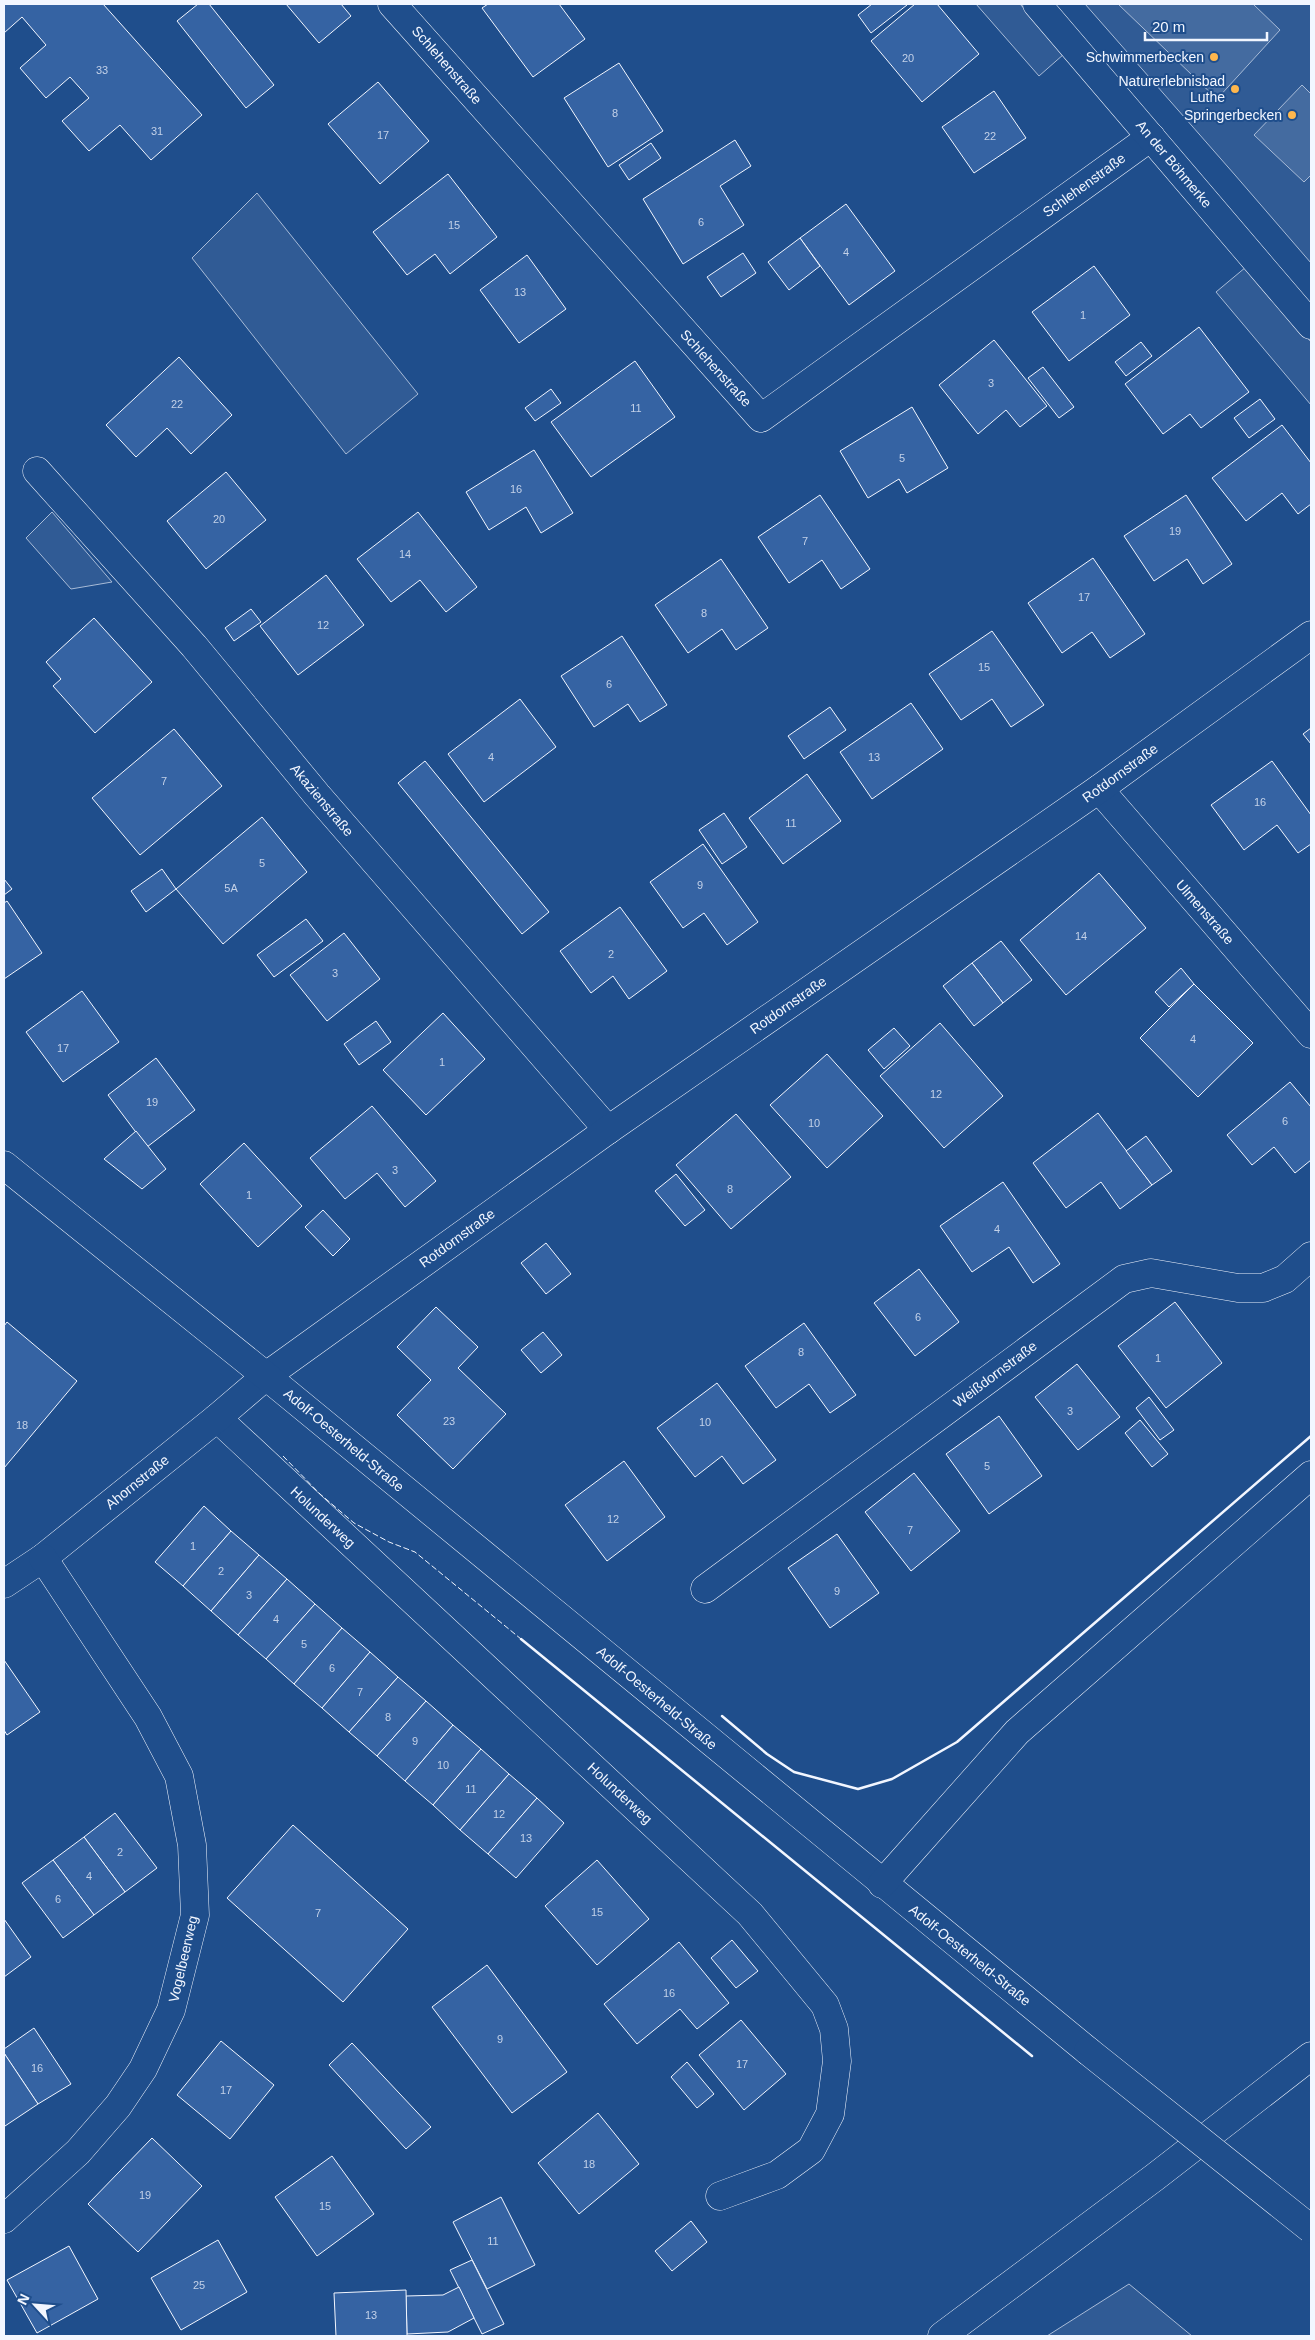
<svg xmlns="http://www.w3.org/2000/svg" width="1315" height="2340" font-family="Helvetica,sans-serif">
<rect width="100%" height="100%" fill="#1f4e8c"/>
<g fill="#305b95" stroke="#a8bbd7">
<polygon points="976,4 1020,4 1064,54 1039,76"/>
<polygon points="1085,4 1311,4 1311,263 1235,175"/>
<polygon points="257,193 418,394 346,454 192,258"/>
<polygon points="1246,267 1311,342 1311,405 1216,292"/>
<polygon points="52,512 112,582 71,589 26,538"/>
<polygon points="1129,2284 1192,2336 1047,2336"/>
</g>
<g fill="#446ba0" stroke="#a8bbd7">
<polygon points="1118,4 1253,4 1280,30 1217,99"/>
<polygon points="1302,85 1311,94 1311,175 1304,182 1254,135"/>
</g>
<g fill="#3563a3" stroke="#f2f6ff">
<polygon points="4,4 103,4 202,115 151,160 120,125 89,151 62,121 89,98 70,77 46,98 20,68 46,45 22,17 4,33"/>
<polygon points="198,4 209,4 274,85 246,108 177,21"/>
<polygon points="286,4 341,4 351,16 319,43"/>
<polygon points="488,4 559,4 585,39 533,77 482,8"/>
<polygon points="872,4 906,4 907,5 871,33 858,15"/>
<polygon points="915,4 937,4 979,54 922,102 871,41"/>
<polygon points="619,63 663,131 608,167 564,98"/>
<polygon points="378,82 429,141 380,184 328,124"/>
<polygon points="994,91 1026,138 974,173 942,127"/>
<polygon points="735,140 751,166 720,186 744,225 683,264 643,199"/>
<polygon points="651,143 661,158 629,180 619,165"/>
<polygon points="448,174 497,237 450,274 435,254 407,275 373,232"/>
<polygon points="846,204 895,271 849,305 800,238"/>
<polygon points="800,238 820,266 789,290 768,262"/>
<polygon points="743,253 756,273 721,297 707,277"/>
<polygon points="527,255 566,309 519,343 480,290"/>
<polygon points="1094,266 1130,315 1069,361 1032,312"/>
<polygon points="1199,327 1249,392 1201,428 1190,414 1163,434 1125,384"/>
<polygon points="994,340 1047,406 1020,427 1006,410 978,434 939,385"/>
<polygon points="1141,342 1152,356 1126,376 1115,362"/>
<polygon points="179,357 232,415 191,454 167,428 136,457 106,425"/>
<polygon points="635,361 675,417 591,477 551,422"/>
<polygon points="1043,367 1074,407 1059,418 1028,378"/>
<polygon points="551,389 561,403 535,421 525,408"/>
<polygon points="1260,399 1275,419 1249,438 1234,418"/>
<polygon points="912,407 948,468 907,493 899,479 868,498 840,451"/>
<polygon points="1282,425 1311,463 1311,504 1298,514 1282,493 1246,521 1212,478"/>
<polygon points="534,450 573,513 541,533 526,507 489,530 466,492"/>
<polygon points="226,472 266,520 206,569 167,521"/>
<polygon points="820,495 870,569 841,589 822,560 789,583 758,537"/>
<polygon points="1186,495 1232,564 1203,584 1187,559 1154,581 1124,536"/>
<polygon points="418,512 477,587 446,612 420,580 391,602 357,559"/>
<polygon points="1093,558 1145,634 1110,658 1092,632 1062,653 1028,603"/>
<polygon points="721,559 768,628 736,650 722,629 688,653 655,605"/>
<polygon points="326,575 364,625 298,675 260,626"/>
<polygon points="251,609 261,622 234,641 225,628"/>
<polygon points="94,618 152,682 95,733 53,686 61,679 46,662"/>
<polygon points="992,631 1044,705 1011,727 992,699 961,720 929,674"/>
<polygon points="622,636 667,705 640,722 628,704 594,727 561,676"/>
<polygon points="520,699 556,747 484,802 448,754"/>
<polygon points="911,703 943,749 872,799 840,752"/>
<polygon points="830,707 846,730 804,759 788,736"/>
<polygon points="1311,728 1311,744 1303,734"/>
<polygon points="174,729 222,786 140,855 92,798"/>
<polygon points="425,761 549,912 522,934 398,783"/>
<polygon points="1272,761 1311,815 1311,844 1298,853 1277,825 1244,850 1211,805"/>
<polygon points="807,774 841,821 783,864 749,818"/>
<polygon points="724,813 747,847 722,864 699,830"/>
<polygon points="262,817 307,872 223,944 176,889"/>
<polygon points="703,844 758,922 727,945 704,913 683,928 650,882"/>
<polygon points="162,869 176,889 146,912 131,891"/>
<polygon points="1099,873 1146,928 1066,995 1020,940"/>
<polygon points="4,879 12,889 4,895"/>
<polygon points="7,901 42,953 4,979 4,903"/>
<polygon points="620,907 667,971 629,999 613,976 591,993 560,951"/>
<polygon points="306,919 323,941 274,977 257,955"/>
<polygon points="344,933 380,979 327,1021 290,975"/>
<polygon points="1001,941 1032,980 1003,1003 972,963"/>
<polygon points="972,963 1003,1003 974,1026 943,986"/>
<polygon points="1181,968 1194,984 1169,1007 1155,992"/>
<polygon points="1194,984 1253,1043 1198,1097 1140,1038"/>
<polygon points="82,991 119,1042 63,1082 26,1032"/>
<polygon points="443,1013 485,1059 426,1115 383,1070"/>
<polygon points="376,1021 391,1042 359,1065 344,1044"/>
<polygon points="940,1023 1003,1096 944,1148 880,1076"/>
<polygon points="894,1028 910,1046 884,1069 868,1050"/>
<polygon points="827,1054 883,1116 827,1168 770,1105"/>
<polygon points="156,1058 195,1110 147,1147 108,1095"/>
<polygon points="1290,1082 1311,1107 1311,1160 1295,1173 1274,1147 1252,1165 1227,1135"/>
<polygon points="372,1106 436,1181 405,1207 377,1173 345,1199 310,1158"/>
<polygon points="1098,1113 1152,1185 1120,1209 1101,1182 1066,1208 1033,1163"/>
<polygon points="736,1114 791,1177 731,1229 676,1165"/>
<polygon points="136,1131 166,1169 142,1189 104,1159"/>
<polygon points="1146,1136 1172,1171 1152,1185 1126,1151"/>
<polygon points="244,1143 302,1206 258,1247 200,1184"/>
<polygon points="676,1174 705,1210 685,1226 655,1191"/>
<polygon points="1003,1182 1060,1264 1033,1283 1009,1247 972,1272 940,1226"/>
<polygon points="323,1210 350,1239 333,1256 305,1227"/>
<polygon points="546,1243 571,1274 546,1294 521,1263"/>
<polygon points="919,1269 959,1322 915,1356 874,1303"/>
<polygon points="1175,1302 1222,1363 1166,1408 1118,1346"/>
<polygon points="436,1307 478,1347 458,1368 506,1414 453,1469 397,1415 431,1380 397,1347"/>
<polygon points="7,1322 77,1381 4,1468 4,1326"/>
<polygon points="804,1323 856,1395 830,1413 809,1384 776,1408 745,1366"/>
<polygon points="543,1332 562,1355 541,1373 521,1350"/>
<polygon points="1077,1364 1120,1417 1078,1450 1035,1397"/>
<polygon points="717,1383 776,1460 743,1484 722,1456 695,1477 657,1428"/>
<polygon points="1149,1397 1174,1430 1160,1440 1136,1408"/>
<polygon points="999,1416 1042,1476 989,1514 946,1454"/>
<polygon points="1140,1420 1168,1454 1152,1467 1125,1433"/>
<polygon points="624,1461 665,1517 607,1561 565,1505"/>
<polygon points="914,1473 960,1531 911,1571 865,1512"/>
<polygon points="204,1506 231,1531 183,1586 155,1562"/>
<polygon points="231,1531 259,1555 211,1611 183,1586"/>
<polygon points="837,1534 879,1593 830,1628 788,1568"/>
<polygon points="259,1555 287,1579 238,1635 211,1611"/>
<polygon points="287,1579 315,1604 266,1659 238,1635"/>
<polygon points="315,1604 342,1628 294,1684 266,1659"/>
<polygon points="342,1628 370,1652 322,1708 294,1684"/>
<polygon points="370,1652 398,1677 349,1732 322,1708"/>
<polygon points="4,1660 40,1712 7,1735 4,1730"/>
<polygon points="398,1677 426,1701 377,1756 349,1732"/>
<polygon points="426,1701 453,1725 405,1781 377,1756"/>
<polygon points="453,1725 481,1749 433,1805 405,1781"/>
<polygon points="481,1749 509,1774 460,1830 433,1805"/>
<polygon points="509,1774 537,1798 488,1854 460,1830"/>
<polygon points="537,1798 564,1823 516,1878 488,1854"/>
<polygon points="115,1813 157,1868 125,1892 84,1837"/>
<polygon points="293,1825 408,1929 343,2002 227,1898"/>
<polygon points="84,1837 125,1892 94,1915 53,1860"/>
<polygon points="53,1860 94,1915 63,1938 22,1883"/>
<polygon points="597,1860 649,1919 597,1965 545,1906"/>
<polygon points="4,1919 31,1957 4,1977"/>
<polygon points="732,1940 758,1971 736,1988 711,1958"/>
<polygon points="679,1942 729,2003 697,2029 680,2009 637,2044 604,2004"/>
<polygon points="487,1965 567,2072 512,2113 432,2007"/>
<polygon points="741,2020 786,2074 744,2110 699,2055"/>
<polygon points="34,2028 71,2084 38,2104 4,2053 4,2049"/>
<polygon points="221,2041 274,2085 230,2139 177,2095"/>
<polygon points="352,2043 431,2127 406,2149 329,2065"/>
<polygon points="4,2053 38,2104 5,2126 4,2124"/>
<polygon points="687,2062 714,2094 697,2108 671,2077"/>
<polygon points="598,2113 639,2164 579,2214 538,2163"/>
<polygon points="152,2138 202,2186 138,2252 88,2204"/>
<polygon points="332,2156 374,2214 317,2256 275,2197"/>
<polygon points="501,2197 535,2265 487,2289 453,2222"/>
<polygon points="691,2221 707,2242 672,2271 655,2251"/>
<polygon points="218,2240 247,2292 181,2330 151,2278"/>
<polygon points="69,2246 98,2299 37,2333 7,2280"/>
<polygon points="472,2260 504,2324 482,2334 450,2270"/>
<polygon points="459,2287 474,2318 448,2332 407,2334 406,2296 443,2295"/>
<polygon points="406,2290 407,2336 336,2336 334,2293"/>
</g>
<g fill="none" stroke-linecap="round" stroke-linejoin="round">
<defs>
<g id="street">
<polyline points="392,4 761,418 1151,137"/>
<polyline points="1037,4 1311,325"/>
<polyline points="37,471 194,646 317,795 608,1130"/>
<polyline points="1099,789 1311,1034"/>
<polyline points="217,1418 750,1914 825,2005 834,2029 837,2061 830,2114 811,2150 777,2175 720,2196"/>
<polyline points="4,1584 43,1558 217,1418 266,1376 608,1130 1099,789 1311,635"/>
<polyline points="705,1589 1124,1279 1151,1273 1238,1288 1263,1288 1285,1279 1311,1256"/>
<polyline points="4,2219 78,2152 118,2106 143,2069 171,2010 195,1915 192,1845 179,1776 148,1717 43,1558"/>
</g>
<polyline id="secondary" points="4,1165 266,1376 1088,2051"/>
<g id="primary">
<polyline points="882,1884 1017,1732 1311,1475"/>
<polyline points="942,2336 1155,2177 1311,2056"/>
</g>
</defs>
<use href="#street" stroke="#f2f6ff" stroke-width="29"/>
<use href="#secondary" stroke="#f2f6ff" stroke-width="29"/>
<use href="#primary" stroke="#f2f6ff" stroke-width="29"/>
<use href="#street" stroke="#1f4e8c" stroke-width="28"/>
<use href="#secondary" stroke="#1f4e8c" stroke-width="28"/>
<use href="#primary" stroke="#1f4e8c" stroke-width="28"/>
<defs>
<polyline id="secondary-bridge" points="1088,2051 1311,2229"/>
</defs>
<use href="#secondary-bridge" stroke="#f2f6ff" stroke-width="29" stroke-linecap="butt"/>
<use href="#secondary-bridge" stroke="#1f4e8c" stroke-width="28"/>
<polyline stroke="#f2f6ff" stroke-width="1" stroke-dasharray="6 2.5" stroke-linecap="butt" points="283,1456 320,1494 354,1523 389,1542 415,1552 521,1639"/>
<g stroke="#f2f6ff" stroke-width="2.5">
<polyline points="521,1639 1032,2056"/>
<polyline points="722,1716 767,1754 794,1772 858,1789 892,1779 957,1742 1311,1436"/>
</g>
</g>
<g fill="#ffb74d" stroke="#1f4e8c" stroke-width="2">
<circle cx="1214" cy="57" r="5"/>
<circle cx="1235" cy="89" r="5"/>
<circle cx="1292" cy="115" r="5"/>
</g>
<g text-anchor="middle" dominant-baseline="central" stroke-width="4" stroke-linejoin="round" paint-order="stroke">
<g font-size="11" fill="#c3d1e8">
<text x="908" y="58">20</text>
<text x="102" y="70">33</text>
<text x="615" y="113">8</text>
<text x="157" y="131">31</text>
<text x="383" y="135">17</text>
<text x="990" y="136">22</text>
<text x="701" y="222">6</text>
<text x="454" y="225">15</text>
<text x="846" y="252">4</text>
<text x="520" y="292">13</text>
<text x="1083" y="315">1</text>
<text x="991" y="383">3</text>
<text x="177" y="404">22</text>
<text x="636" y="408">11</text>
<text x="902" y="458">5</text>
<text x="516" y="489">16</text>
<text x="219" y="519">20</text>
<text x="1175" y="531">19</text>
<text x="805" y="541">7</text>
<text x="405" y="554">14</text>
<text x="1084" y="597">17</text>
<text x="704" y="613">8</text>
<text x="323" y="625">12</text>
<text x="984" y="667">15</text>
<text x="609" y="684">6</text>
<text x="491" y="757">4</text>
<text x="874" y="757">13</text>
<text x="164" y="781">7</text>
<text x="1260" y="802">16</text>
<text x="791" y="823">11</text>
<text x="262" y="863">5</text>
<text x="700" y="885">9</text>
<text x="231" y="888">5A</text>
<text x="1081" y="936">14</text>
<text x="611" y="954">2</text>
<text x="335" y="973">3</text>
<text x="1193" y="1039">4</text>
<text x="63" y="1048">17</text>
<text x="442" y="1062">1</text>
<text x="936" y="1094">12</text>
<text x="152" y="1102">19</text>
<text x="1285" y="1121">6</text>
<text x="814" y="1123">10</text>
<text x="395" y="1170">3</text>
<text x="730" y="1189">8</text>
<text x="249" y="1195">1</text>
<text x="997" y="1229">4</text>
<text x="918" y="1317">6</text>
<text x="801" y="1352">8</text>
<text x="1158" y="1358">1</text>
<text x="1070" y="1411">3</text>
<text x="449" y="1421">23</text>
<text x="705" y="1422">10</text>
<text x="22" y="1425">18</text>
<text x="987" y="1466">5</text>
<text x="613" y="1519">12</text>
<text x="910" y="1530">7</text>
<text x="193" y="1546">1</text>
<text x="221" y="1571">2</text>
<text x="837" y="1591">9</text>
<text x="249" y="1595">3</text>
<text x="276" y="1619">4</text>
<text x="304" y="1644">5</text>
<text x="332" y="1668">6</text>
<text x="360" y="1692">7</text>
<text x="388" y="1717">8</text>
<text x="415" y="1741">9</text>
<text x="443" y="1765">10</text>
<text x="471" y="1789">11</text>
<text x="499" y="1814">12</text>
<text x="526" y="1838">13</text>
<text x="120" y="1852">2</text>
<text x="89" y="1876">4</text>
<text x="58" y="1899">6</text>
<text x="597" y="1912">15</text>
<text x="318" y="1913">7</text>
<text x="669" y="1993">16</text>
<text x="500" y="2039">9</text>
<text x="742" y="2064">17</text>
<text x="37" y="2068">16</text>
<text x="226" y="2090">17</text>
<text x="589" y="2164">18</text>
<text x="145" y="2195">19</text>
<text x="325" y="2206">15</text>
<text x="493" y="2241">11</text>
<text x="199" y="2285">25</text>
<text x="371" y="2315">13</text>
</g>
<g font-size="14" fill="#f2f6ff" stroke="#1f4e8c" text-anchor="end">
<text x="1204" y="57">Schwimmerbecken</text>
<text x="1225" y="81">Naturerlebnisbad<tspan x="1225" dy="16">Luthe</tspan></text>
<text x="1282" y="115">Springerbecken</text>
</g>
<g font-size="14" fill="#f2f6ff" stroke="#1f4e8c">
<text transform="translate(447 65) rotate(49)">Schlehenstraße</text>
<text transform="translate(1174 164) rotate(50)">An der Böhmerke</text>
<text transform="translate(1084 185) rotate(-36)">Schlehenstraße</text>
<text transform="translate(716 368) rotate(48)">Schlehenstraße</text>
<text transform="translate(1120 773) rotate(-36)">Rotdornstraße</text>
<text transform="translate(322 800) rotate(50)">Akazienstraße</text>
<text transform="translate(1205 912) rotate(49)">Ulmenstraße</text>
<text transform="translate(788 1005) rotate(-35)">Rotdornstraße</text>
<text transform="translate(457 1238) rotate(-36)">Rotdornstraße</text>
<text transform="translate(995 1374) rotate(-37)">Weißdornstraße</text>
<text transform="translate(344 1440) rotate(40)">Adolf-Oesterheld-Straße</text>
<text transform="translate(137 1482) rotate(-39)">Ahornstraße</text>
<text transform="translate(323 1517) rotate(43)">Holunderweg</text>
<text transform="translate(657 1698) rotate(40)">Adolf-Oesterheld-Straße</text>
<text transform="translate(620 1793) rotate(43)">Holunderweg</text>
<text transform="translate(970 1955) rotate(39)">Adolf-Oesterheld-Straße</text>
<text transform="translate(183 1959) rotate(-77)">Vogelbeerweg</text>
</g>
</g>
<rect width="1315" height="2340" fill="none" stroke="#f2f6ff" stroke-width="10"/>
<g transform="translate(35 2305) rotate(296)" stroke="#1f4e8c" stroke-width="4" paint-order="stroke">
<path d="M0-4L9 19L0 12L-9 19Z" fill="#f2f6ff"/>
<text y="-8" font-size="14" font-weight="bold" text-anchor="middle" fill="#f2f6ff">N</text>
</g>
<path d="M1145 32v8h122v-8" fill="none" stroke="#f2f6ff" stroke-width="2.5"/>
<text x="1152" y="32" font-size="15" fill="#f2f6ff" stroke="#1f4e8c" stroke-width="4" paint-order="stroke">20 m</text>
</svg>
